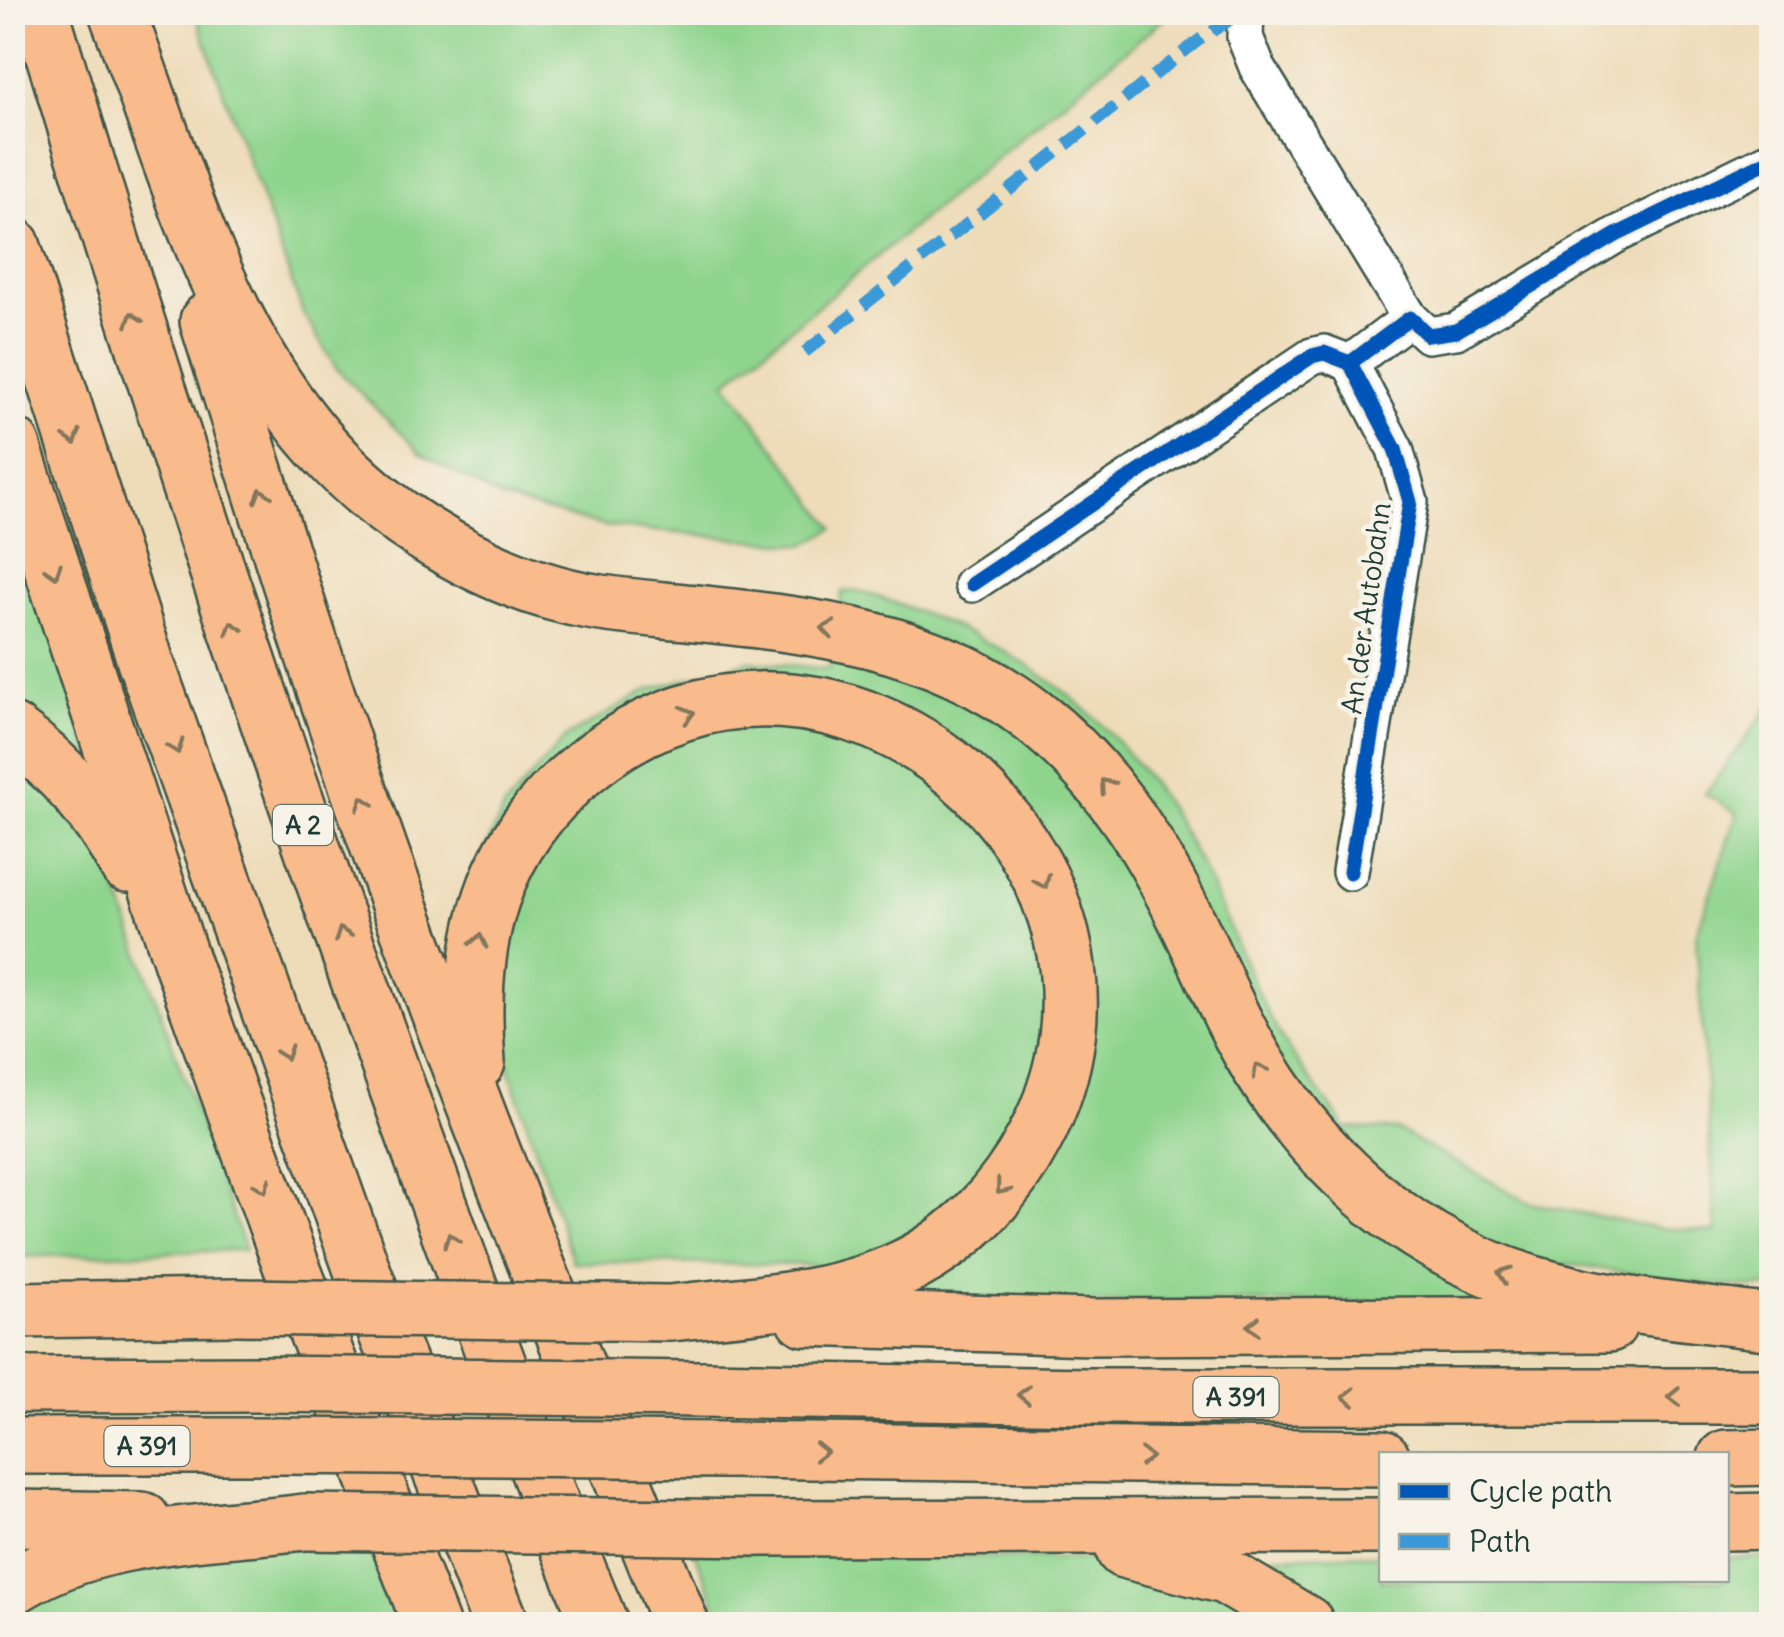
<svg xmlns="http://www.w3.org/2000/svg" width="1784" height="1637" font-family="Delius,sans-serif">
<rect width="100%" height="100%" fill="#f7f3e8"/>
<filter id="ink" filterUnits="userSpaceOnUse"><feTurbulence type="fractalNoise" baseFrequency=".01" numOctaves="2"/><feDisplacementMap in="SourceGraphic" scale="20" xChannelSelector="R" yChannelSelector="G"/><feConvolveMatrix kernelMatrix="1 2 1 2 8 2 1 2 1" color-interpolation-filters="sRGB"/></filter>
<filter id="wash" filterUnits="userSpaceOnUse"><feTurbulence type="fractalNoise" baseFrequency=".0048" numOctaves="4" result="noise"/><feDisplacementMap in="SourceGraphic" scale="40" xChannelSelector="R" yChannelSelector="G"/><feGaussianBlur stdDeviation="2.25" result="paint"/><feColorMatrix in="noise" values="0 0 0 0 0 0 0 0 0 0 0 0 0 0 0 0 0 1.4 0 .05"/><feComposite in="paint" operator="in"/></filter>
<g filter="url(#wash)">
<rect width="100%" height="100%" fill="#eedcb9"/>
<g fill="#8ed48d" stroke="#568860" stroke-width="2.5">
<polygon points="195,13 195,12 1171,13 726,382 834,528 805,545 604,526 502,499 420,453 336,368 303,313"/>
<polygon points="12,512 86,738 108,864 245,1250 13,1257"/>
<path d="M859 591C1018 641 1122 710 1199 862 1226 914 1245 970 1272 1021 1291 1059 1322 1093 1346 1128L1397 1130 1530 1203 1659 1228 1716 1232 1696 936 1737 813 1705 794 1771 704V1287L1718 1286 1567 1264 1482 1302 894 1303 813 1265 573 1262 504 1054 465 895 504 808 565 738 648 690 750 661 829 669 842 592Z"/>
<polygon points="12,1529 369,1549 401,1624 13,1624"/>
<polygon points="694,1551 1141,1560 1381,1554 1382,1580 1726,1580 1727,1558 1771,1558 1771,1624 724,1624"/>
</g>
</g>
<g filter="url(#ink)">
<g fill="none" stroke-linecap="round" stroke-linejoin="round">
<defs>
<g id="street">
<polyline points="1246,12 1245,37 1257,67 1410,318"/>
<polyline points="972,584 1312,356 1324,353 1350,363 1410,318 1428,335 1456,331 1616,235 1772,159"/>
<polyline points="1350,872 1410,502 1395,449 1350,363"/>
</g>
<g id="highway">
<path d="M41 12C142 350 252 683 371 1014 444 1219 517 1424 600 1624"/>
<path d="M117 12C191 208 237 416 425 534 476 566 535 592 595 602 625 607 656 609 686 612 810 625 931 637 1033 716 1129 791 1174 890 1223 998 1284 1133 1389 1241 1533 1284 1610 1307 1693 1312 1772 1323"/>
<polyline points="12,245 146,663 365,1278 501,1624"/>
<path d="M208 321C266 506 323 692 389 876 480 1128 580 1376 681 1624"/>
<polyline points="12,445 182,963 295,1276 431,1624"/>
<path d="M12 732C63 769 97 810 127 864"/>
<path d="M477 1062C467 942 489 845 586 766 832 565 1182 860 1034 1139 1005 1194 958 1243 901 1269 830 1302 747 1304 670 1313"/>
<polyline points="12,1310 236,1307"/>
<polyline points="805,1318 1092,1327 1609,1324"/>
<polyline points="12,1385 262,1384"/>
<polyline points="701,1389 1087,1396 1772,1396"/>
<polyline points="12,1446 281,1446"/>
<polyline points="724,1450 1382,1458"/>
<polyline points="1726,1458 1772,1457"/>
<polyline points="12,1518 142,1520"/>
<polyline points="1726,1522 1772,1521"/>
<polyline points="757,1528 1382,1526"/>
<polyline points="1124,1550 1225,1576 1306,1624"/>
<path d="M12 1587C96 1532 208 1534 305 1522"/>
</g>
</defs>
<use href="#street" stroke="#3e5548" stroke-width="40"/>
<use href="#highway" stroke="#3e5548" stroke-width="60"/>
<use href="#street" stroke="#fff" stroke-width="35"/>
<use href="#highway" stroke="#fabb8c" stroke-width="55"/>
<defs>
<g id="highway-bridge">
<polyline points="236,1307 670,1313"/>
<polyline points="262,1384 701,1389"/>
<polyline points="281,1446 724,1450"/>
<polyline points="305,1522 757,1528"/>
</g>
</defs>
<use href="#highway-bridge" stroke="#3e5548" stroke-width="60" stroke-linecap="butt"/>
<use href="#highway-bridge" stroke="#fabb8c" stroke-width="55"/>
<polyline stroke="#3a99d8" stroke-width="12" stroke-dasharray="25 12" stroke-linecap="butt" points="805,352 1199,40 1242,12"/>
<defs>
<g id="cycleway">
<polyline points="972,584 1312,356 1324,353 1350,363 1410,318 1428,335 1456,331 1616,235 1772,159"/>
<polyline points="1350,872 1410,502 1395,449 1350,363"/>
</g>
</defs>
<use href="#cycleway" stroke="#f7f3e8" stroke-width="21"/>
<use href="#cycleway" stroke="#0057b8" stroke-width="15"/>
</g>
<defs><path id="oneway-chevron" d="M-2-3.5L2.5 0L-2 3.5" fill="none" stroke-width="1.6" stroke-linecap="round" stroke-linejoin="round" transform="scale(2.5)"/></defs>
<g stroke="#82765c">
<use href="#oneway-chevron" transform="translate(133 319) rotate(-108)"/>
<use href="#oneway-chevron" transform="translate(73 438) rotate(72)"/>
<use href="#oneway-chevron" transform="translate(262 495) rotate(-107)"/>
<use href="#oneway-chevron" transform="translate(54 571) rotate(72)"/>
<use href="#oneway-chevron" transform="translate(233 628) rotate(-108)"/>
<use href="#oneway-chevron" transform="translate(828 629) rotate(-171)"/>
<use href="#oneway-chevron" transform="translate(688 714) rotate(-16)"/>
<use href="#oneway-chevron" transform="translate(176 747) rotate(70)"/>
<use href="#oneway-chevron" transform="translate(1106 785) rotate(-131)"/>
<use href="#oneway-chevron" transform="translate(364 803) rotate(-109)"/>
<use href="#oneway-chevron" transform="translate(1043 882) rotate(67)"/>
<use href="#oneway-chevron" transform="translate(342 934) rotate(-110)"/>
<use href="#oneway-chevron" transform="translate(479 941) rotate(-78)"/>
<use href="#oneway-chevron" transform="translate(285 1053) rotate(70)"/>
<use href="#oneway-chevron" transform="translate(1259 1070) rotate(-120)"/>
<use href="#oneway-chevron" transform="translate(263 1186) rotate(70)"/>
<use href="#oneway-chevron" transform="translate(1002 1188) rotate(129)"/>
<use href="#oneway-chevron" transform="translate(451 1240) rotate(-110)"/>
<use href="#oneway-chevron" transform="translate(1504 1274) rotate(-160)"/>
<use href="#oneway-chevron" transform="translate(1254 1326) rotate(180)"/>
<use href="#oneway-chevron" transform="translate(1024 1395) rotate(-179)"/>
<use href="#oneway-chevron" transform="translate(1349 1397) rotate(-180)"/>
<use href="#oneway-chevron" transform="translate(1674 1397) rotate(179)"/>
<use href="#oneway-chevron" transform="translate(821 1452) rotate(1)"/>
<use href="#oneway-chevron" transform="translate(1146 1457)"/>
</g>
</g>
<g text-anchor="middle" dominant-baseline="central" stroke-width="9" stroke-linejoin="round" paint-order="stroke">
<g fill="#f7f3e8" stroke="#60746a" stroke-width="2.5">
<rect x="273" y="805" width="60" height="40" rx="8"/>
<rect x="1193.5" y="1377" width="85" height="40" rx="8"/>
<rect x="104.5" y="1426" width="85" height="40" rx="8"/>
</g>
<g font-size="25" font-weight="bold" fill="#1f3d34">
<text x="303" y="825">A 2</text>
<text x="1236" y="1397">A 391</text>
<text x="147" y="1446">A 391</text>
</g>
<g font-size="28" fill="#1f3d34" stroke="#f7f3e8">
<text transform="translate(1366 608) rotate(-82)">An der Autobahn</text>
</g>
</g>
<rect width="1784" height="1637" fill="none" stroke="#f7f3e8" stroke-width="50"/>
<rect x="1379" y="1452" width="350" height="130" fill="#f7f3e8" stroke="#a1aaa0" stroke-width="2.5"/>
<rect x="1399" y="1484" width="50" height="15" fill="#0057b8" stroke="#a1aaa0" stroke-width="2.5"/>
<text x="1469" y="1502" font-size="30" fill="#1f3d34">Cycle path</text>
<rect x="1399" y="1534" width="50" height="15" fill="#3a99d8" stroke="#a1aaa0" stroke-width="2.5"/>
<text x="1469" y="1552" font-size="30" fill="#1f3d34">Path</text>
</svg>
